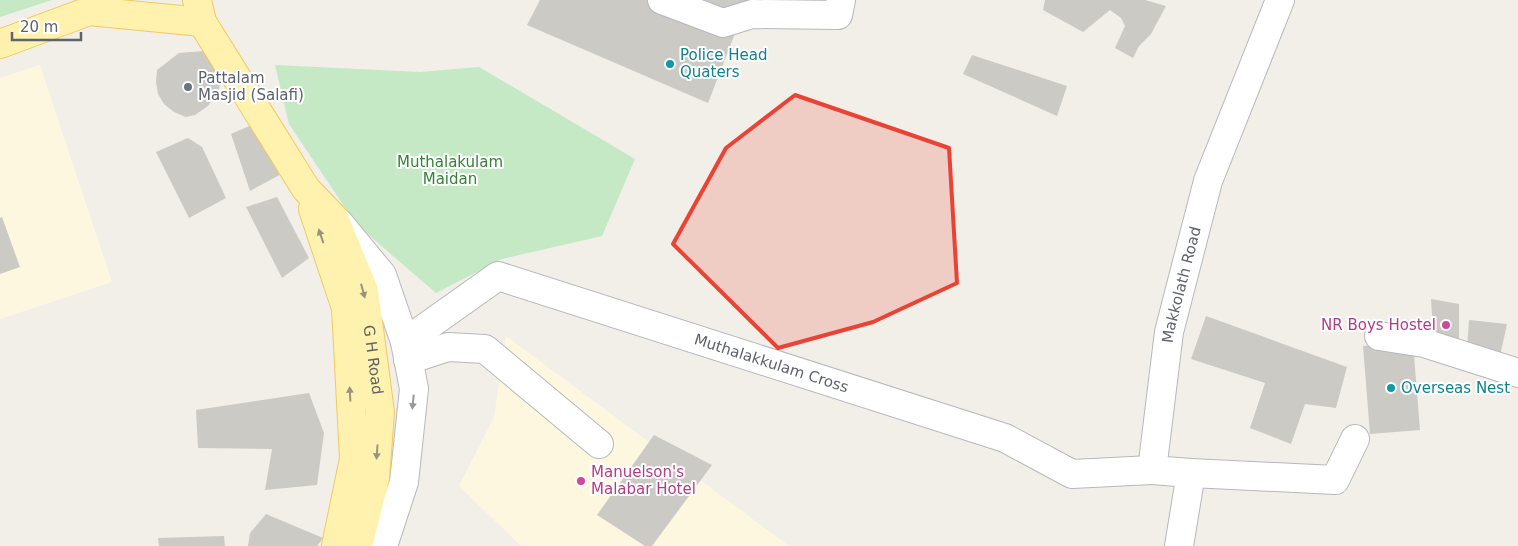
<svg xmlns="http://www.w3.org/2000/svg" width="1518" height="546" font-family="'DejaVu Sans',sans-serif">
<rect width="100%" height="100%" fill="#f1efe8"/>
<g fill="#fef7e0">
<polygon points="40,65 112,282 0,319 0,78"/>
<polygon points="506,336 789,546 521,546 459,486 494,417"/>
</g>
<g fill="#c5e8c5">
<polygon points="0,0 52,0 0,17"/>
<polygon points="275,65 420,72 479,67 635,159 602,236 502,259 436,293 356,224 289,124"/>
</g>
<g fill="#cccac5">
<polygon points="540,0 748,0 708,103 527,25"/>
<polygon points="1045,0 1145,0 1166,6 1151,34 1139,46 1133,58 1115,48 1125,26 1121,18 1110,10 1083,32 1043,10"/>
<polygon points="204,51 218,66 221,81 218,92 208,106 195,115 186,117 174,112 164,104 158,94 156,82 157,70 179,53"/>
<polygon points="972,55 1067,86 1057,116 963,74"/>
<polygon points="256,123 287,171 250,191 231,134"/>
<polygon points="188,138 202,147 226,198 189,218 156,152"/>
<polygon points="277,197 309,258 282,278 246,207"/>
<polygon points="2,217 20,267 0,274 0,218"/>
<polygon points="1431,299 1459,304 1459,351 1434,345"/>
<polygon points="1206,316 1347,367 1336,408 1305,404 1291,444 1250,428 1265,383 1191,359"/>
<polygon points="1469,320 1507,324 1500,356 1467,349"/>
<polygon points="1413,343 1420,430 1370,434 1363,346"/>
<polygon points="309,393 324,433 317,485 265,490 272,449 198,448 196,410"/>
<polygon points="654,435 712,465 652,546 645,546 597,515"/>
<polygon points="266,514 323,538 317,546 248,546 250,533"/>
<polygon points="224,536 225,546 159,546 158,538"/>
</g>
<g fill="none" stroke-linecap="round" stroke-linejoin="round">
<defs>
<g id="minor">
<polyline points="662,0 723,23 752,14 838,15 841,0"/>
<polyline points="339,223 382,275 405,342 414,389 404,482 383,546"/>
<polyline points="1379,336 1424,343 1518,373"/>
<path id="s1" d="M405 342 498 276 1005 438 1072 474 1152 470"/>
<polyline points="408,360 448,347 485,349 599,444"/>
<polyline points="1191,473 1335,480 1355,439"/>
<path id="s2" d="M1179 546 1191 473 1152 470 1169 332 1208 181 1280 0"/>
</g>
<g id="major">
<path id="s3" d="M197 0 202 22 306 189 334 218 364 291 380 412 375 478 358 546"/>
<polyline points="89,11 202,22"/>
<polyline points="0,44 89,11 103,1"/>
<polyline points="313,209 346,308 354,459 336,546"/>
</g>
</defs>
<use href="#minor" stroke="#b5b8bc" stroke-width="30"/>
<use href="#major" stroke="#f2c960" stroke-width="30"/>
<use href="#minor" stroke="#fff" stroke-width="28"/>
<use href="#major" stroke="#fff2af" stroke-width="28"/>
</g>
<defs><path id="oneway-solid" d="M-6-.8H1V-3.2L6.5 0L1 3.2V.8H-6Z" transform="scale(1.25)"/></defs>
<g fill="#979581">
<use href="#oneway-solid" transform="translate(321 236) rotate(-109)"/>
<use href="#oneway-solid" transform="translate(363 291) rotate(75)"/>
<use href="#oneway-solid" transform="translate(350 394) rotate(-93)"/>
<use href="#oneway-solid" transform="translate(377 452) rotate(94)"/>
</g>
<use fill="#979a9d" href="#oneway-solid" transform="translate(413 402) rotate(96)"/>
<path fill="#ea4335" fill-opacity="0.2" stroke="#ea4335" stroke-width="4" stroke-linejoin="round" d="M795 95 949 148 957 283 873 322 778 348 673 244 726 148Z"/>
<g fill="#0f9aa8" stroke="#fff" stroke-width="2">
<circle cx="670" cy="64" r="5"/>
<circle cx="1391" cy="388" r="5"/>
</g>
<circle fill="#6b7280" stroke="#fff" stroke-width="2" cx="188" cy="87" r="5"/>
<g fill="#d1479c" stroke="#fff" stroke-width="2">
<circle cx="1446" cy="325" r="5"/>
<circle cx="581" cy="481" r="5"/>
</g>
<g text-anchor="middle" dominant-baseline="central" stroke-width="4" stroke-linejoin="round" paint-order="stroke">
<g font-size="15" fill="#0d838f" stroke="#fff" text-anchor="start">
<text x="680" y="55">Police Head<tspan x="680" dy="17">Quaters</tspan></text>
<text x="1401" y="388">Overseas Nest</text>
</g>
<g font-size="15" fill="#5b616d" stroke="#fff" text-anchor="start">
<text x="198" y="78">Pattalam<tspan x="198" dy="17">Masjid (Salafi)</tspan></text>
</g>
<g font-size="15" fill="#348238" stroke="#fff">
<text x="450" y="162">Muthalakulam<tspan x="450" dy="17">Maidan</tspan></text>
</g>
<g font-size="15" fill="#5f6368" stroke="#fff">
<text stroke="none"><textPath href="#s2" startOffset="301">Makkolath Road</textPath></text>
<text stroke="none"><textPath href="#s3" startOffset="408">G H Road</textPath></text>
<text stroke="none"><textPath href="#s1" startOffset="401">Muthalakkulam Cross</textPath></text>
</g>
<g font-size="15" fill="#b23c85" stroke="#fff" text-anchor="end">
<text x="1436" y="325">NR Boys Hostel</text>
<text x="591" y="472" text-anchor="start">Manuelson's<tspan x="591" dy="17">Malabar Hotel</tspan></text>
</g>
</g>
<path d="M12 32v8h69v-8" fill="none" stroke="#5f6368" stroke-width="2.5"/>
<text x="20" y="32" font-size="15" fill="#5f6368" stroke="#ffffff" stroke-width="4" paint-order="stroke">20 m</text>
</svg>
